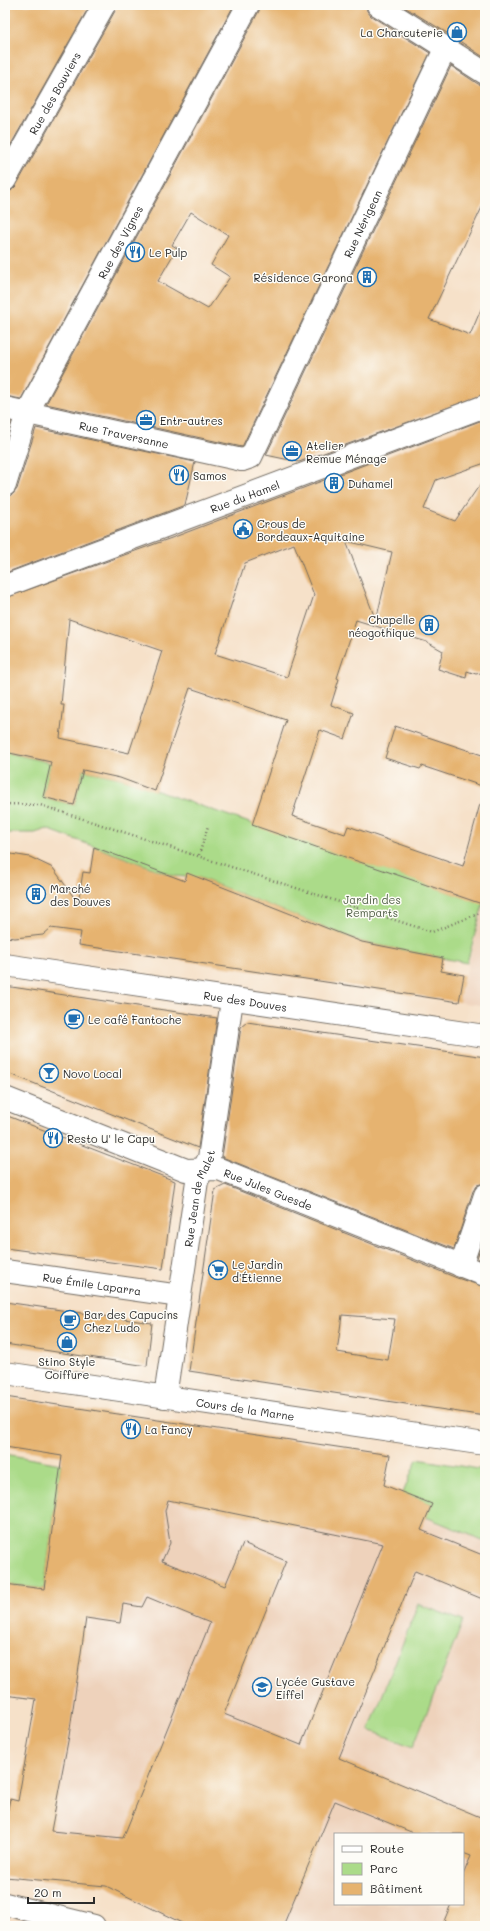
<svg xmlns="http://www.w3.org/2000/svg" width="490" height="1931" font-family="Mali,sans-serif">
<rect width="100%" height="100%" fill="#fdfcf7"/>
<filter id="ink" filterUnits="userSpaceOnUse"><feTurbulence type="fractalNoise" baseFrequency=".025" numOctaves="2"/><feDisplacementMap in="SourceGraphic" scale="8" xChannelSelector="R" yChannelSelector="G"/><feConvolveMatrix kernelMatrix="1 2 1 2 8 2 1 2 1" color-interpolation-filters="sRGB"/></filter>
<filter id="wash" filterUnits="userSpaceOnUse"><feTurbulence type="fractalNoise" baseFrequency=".012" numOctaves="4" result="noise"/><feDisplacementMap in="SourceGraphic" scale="16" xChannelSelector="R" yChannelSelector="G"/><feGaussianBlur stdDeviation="0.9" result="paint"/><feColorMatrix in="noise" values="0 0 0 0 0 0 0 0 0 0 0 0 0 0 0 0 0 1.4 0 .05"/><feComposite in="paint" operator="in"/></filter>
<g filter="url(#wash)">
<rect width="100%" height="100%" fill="#f6e1c9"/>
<g fill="#eed2bb" fill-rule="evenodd">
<polygon points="485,897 485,1006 459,1002"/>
<path d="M417 1459 485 1470V1926H188L106 1886 5 1877 41 1676 5 1670V1584L44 1589 61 1464 387 1532ZM335 1834H463V1904H335Z"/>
</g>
<g fill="#abdb89" stroke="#6b835a">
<polygon points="5,752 51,763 43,797 74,805 83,770 120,778 483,904 467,963 362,942 200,878 174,876 47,829 35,833 5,833"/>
<polygon points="5,1454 61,1464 44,1589 5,1584"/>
<polygon points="417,1459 485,1470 485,1541 426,1517 432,1504 403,1493"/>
<polygon points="418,1604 463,1621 413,1747 369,1730"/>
</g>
<g id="blocks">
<g fill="#e6b36f" fill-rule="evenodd">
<polygon points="5,5 90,5 5,155"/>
<polygon points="116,5 234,5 21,399 5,396 5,192 11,191 16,186 115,11"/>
<path d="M260 5H366L367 11 371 16 430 53 242 447 46 404 259 11ZM191 212 228 235 211 265 230 277 208 309 158 281 177 248 172 245Z"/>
<polygon points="401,5 485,5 485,58 452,36"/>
<polygon points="451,66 478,84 485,85 485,201 429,319 470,335 485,300 485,394 299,462 266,455"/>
<path d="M485 419V463L436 480 424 509 455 521 485 477V672L476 674 467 671 466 678 438 669 443 651 427 642 356 620 337 678 339 679 331 705 354 713 345 739 320 730 292 816 345 834 348 826 463 866 480 804 485 805V905L252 825 286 720 190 688 155 791 120 778 83 770 74 805 43 797 51 762 5 752V598L177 536ZM346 541 392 552 376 621ZM294 544 314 595 287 677 215 654 245 563ZM69 619 162 651 129 753 60 738 64 705H61Z"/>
<polygon points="5,421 11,422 5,442"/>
<polygon points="36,428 195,462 185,505 5,573 5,497 13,494 17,489"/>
<polygon points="395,726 485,756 485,787 422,766 420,769 385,758"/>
<polygon points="94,847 185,881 187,873 362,942 443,958 441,971 464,975 459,1002 79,945 81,932 51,928 43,935 15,938 5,937 5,853 30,857 53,868 78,903 83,872 90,873"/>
<polygon points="5,986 217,1018 198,1148 5,1072"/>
<polygon points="247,1022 485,1057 485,1183 477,1185 473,1191 454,1249 222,1157 241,1027"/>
<polygon points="5,1115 175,1181 163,1269 5,1248"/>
<path d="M225 1185 457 1278 485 1287V1416L189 1371 215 1190ZM342 1315 395 1319 388 1360 337 1352Z"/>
<polygon points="485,1234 485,1262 477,1258"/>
<polygon points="5,1302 152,1323 147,1366 5,1344"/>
<path d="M5 1397 390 1455 384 1485 432 1504 421 1530 485 1556V1600L415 1571 339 1758 485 1819V1926H442L451 1904H463V1875L471 1856 463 1853V1834H416L335 1801 283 1926H188L106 1886 5 1877V1823L10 1799 18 1801 36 1699 5 1695V1584L44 1589 62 1456 5 1447ZM168 1500 383 1544 301 1745 224 1714 286 1561 243 1543 225 1586 162 1561 170 1543 165 1511ZM147 1597 210 1623 123 1838 51 1831 69 1736 86 1618 120 1623 123 1604 142 1607Z"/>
</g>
</g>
</g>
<g filter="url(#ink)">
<use href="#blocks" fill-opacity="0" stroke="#726b62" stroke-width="1"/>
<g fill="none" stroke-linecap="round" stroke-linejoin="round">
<defs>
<g id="street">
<polyline points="378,5 485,73"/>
<path id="s1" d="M5 180 104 5"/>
<path id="s2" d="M5 408 242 460"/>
<path id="s3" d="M242 460 251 457 446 47"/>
<path id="s4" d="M5 485 27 413 248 5"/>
<path id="s5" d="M5 586 485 406"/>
<path id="s6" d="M5 965 485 1036"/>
<path id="s7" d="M5 1098 186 1170 219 1169 485 1275"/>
<polyline points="461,1266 485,1195"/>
<path id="s8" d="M5 1271 180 1296"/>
<path id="s9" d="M165 1397 197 1181 209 1158 232 1000"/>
<polyline points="5,1904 94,1926"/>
</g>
<g id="secondary">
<path id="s10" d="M5 1373 485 1444"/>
</g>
</defs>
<use href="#street" stroke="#726b62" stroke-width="24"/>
<use href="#secondary" stroke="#726b62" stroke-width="24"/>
<g stroke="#726b62" stroke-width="2.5" stroke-dasharray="1 3" stroke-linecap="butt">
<polyline points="5,804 40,805 432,932 480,913 485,915"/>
<polyline points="199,855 208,826"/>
</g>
<use href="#street" stroke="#fff" stroke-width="22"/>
<use href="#secondary" stroke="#fff" stroke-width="22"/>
</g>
</g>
<defs>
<symbol id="shop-ring" viewBox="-11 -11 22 22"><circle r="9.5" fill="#fdfcf7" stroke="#1f6fb2" stroke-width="1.5"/><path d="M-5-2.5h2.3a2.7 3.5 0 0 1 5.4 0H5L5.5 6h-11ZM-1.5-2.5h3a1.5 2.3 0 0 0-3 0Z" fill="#1f6fb2"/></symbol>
<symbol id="restaurant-ring" viewBox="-11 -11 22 22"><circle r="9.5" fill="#fdfcf7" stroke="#1f6fb2" stroke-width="1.5"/><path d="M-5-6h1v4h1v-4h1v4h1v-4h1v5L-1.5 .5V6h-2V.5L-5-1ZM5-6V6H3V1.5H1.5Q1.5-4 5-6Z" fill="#1f6fb2"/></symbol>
<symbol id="building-ring" viewBox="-11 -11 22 22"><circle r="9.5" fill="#fdfcf7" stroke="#1f6fb2" stroke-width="1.5"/><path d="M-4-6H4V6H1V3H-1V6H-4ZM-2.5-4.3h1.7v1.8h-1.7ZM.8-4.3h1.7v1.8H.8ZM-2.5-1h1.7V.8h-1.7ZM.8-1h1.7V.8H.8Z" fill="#1f6fb2"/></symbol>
<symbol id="office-ring" viewBox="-11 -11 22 22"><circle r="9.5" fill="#fdfcf7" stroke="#1f6fb2" stroke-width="1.5"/><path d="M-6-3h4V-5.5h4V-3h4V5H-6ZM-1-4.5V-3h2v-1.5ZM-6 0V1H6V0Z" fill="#1f6fb2"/></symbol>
<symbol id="civic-ring" viewBox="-11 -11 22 22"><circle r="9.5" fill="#fdfcf7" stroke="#1f6fb2" stroke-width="1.5"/><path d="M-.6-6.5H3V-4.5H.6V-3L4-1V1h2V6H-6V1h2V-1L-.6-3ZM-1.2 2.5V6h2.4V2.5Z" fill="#1f6fb2"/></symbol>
<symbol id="cafe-ring" viewBox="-11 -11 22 22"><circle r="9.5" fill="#fdfcf7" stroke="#1f6fb2" stroke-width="1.5"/><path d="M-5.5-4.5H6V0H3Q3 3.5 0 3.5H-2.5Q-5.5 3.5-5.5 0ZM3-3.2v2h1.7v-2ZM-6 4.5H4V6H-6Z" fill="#1f6fb2"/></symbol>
<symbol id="bar-ring" viewBox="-11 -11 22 22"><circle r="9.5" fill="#fdfcf7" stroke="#1f6fb2" stroke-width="1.5"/><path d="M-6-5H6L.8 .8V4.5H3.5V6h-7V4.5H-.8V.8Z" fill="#1f6fb2"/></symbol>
<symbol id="supermarket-ring" viewBox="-11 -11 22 22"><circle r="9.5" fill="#fdfcf7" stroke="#1f6fb2" stroke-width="1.5"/><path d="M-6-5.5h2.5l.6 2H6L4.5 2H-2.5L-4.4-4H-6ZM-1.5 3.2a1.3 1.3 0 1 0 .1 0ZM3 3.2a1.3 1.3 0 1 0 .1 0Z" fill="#1f6fb2"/></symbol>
<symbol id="school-ring" viewBox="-11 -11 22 22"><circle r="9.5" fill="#fdfcf7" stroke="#1f6fb2" stroke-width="1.5"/><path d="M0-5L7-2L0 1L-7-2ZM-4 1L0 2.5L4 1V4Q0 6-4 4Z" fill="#1f6fb2"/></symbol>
</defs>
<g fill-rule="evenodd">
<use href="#shop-ring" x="446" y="21" width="22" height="22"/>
<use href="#restaurant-ring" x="124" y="241" width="22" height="22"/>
<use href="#building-ring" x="356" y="266" width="22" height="22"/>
<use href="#office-ring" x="135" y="409" width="22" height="22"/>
<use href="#office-ring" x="281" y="440" width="22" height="22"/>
<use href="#restaurant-ring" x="168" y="464" width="22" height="22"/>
<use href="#building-ring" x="323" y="472" width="22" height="22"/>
<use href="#civic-ring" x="232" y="518" width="22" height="22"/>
<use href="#building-ring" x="418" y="614" width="22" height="22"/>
<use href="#building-ring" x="25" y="883" width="22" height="22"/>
<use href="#cafe-ring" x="63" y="1008" width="22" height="22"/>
<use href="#bar-ring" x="38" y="1062" width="22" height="22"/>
<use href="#restaurant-ring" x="42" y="1127" width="22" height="22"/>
<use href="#supermarket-ring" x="207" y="1259" width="22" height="22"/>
<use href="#cafe-ring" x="59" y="1309" width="22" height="22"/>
<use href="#shop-ring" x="56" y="1331" width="22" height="22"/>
<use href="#restaurant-ring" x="120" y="1418" width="22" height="22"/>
<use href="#school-ring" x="251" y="1676" width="22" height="22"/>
</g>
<g text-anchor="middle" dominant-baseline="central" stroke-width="3" stroke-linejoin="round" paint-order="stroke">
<g font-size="11" fill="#2b2b2b" stroke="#fdfcf7" text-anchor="start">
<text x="443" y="32" text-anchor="end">La Charcuterie</text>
<text x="149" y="252">Le Pulp</text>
<text x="353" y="277" text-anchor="end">Résidence Garona</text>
<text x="160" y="420">Entr-autres</text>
<text x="306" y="445">Atelier<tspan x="306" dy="13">Remue Ménage</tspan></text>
<text x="193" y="475">Samos</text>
<text x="348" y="483">Duhamel</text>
<text x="257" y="523">Crous de<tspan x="257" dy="13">Bordeaux-Aquitaine</tspan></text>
<text x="415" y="619" text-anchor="end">Chapelle<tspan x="415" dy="13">néogothique</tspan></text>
<text x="50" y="888">Marché<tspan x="50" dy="13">des Douves</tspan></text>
<text x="88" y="1019">Le café Fantoche</text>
<text x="63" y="1073">Novo Local</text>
<text x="67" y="1138">Resto U' le Capu</text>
<text x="232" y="1264">Le Jardin<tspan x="232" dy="13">d'Étienne</tspan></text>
<text x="84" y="1314">Bar des Capucins<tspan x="84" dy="13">Chez Ludo</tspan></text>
<text x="67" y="1361" text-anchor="middle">Stino Style<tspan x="67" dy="13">Coiffure</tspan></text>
<text x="145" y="1429">La Fancy</text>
<text x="276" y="1681">Lycée Gustave<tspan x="276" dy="13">Eiffel</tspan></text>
</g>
<g font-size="11" fill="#2b2b2b" stroke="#fdfcf7">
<text stroke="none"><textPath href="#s1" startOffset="100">Rue des Bouviers</textPath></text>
<text stroke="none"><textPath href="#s3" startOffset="268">Rue Nérigean</textPath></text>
<text stroke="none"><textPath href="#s4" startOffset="270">Rue des Vignes</textPath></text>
<text stroke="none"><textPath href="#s2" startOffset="122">Rue Traversanne</textPath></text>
<text stroke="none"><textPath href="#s5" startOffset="256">Rue du Hamel</textPath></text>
<text stroke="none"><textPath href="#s6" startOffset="243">Rue des Douves</textPath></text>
<text stroke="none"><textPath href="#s7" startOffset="281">Rue Jules Guesde</textPath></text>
<text stroke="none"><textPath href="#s9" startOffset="202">Rue Jean de Malet</textPath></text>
<text stroke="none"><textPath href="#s8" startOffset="88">Rue Émile Laparra</textPath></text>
<text stroke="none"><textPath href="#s10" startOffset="243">Cours de la Marne</textPath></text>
</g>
<g font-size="11" fill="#516047" stroke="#fdfcf7">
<text x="372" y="899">Jardin des<tspan x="372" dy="13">Remparts</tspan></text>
</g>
</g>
<rect width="490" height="1931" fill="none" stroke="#fdfcf7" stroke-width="20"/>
<rect x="334" y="1833" width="130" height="72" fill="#fdfcf7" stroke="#a9a8a5"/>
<rect x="342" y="1846" width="20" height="6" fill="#ffffff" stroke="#a9a8a5"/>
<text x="370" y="1853" font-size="12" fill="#2b2b2b">Route</text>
<rect x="342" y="1863" width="20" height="12" fill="#abdb89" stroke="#a9a8a5"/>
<text x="370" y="1873" font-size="12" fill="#2b2b2b">Parc</text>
<rect x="342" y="1883" width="20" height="12" fill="#e6b36f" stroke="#a9a8a5"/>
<text x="370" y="1893" font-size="12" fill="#2b2b2b">Bâtiment</text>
<path d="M28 1897v6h66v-6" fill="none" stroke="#2b2b2b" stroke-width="2"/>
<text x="34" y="1897" font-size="12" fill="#2b2b2b" stroke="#fdfcf7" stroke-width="3" paint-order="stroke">20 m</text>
</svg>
